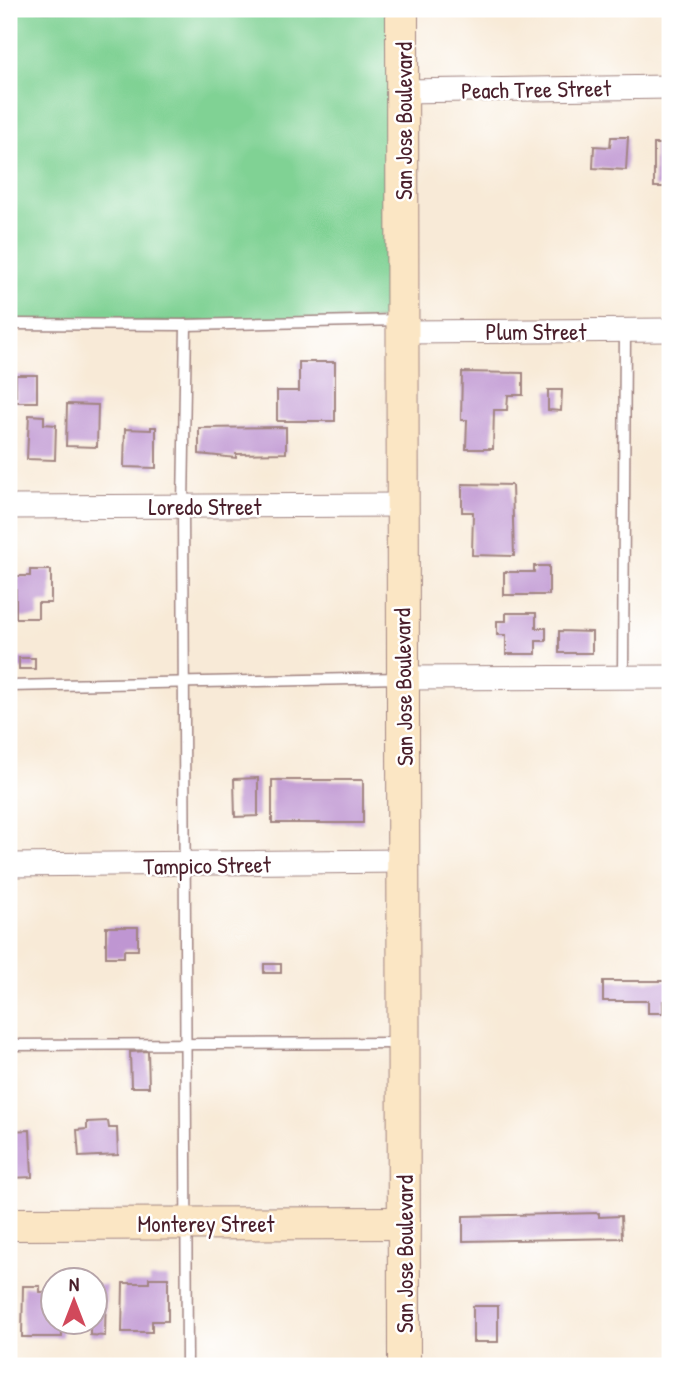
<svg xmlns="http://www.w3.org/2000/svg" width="679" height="1375" font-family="'Patrick Hand',sans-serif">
<rect width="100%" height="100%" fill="#fff"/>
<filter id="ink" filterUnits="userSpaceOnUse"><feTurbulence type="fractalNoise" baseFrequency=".0143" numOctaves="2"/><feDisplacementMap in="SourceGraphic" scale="14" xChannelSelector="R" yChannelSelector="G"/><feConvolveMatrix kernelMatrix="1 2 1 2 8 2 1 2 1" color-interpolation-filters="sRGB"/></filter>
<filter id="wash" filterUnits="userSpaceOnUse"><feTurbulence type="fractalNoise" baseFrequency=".00686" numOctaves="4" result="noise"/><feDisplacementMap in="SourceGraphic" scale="28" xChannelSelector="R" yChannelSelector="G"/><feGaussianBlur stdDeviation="1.57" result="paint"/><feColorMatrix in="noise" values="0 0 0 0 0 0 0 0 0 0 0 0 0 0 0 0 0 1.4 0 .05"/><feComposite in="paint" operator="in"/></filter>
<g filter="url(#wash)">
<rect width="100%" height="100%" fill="#f8ead7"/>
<polygon fill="#80d294" stroke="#657860" stroke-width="2" points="13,9 402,9 403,320 9,324 9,10"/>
<g id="blocks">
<g fill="#bf96d2">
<polygon points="611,137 628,137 626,170 593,168 594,146 610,147"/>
<rect x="654" y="144" width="16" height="43"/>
<polygon points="299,362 335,362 335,421 277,421 277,391 299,391"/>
<polygon points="462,372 523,373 523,395 508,395 507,410 494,410 493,449 466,449 467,420 461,420"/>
<rect x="16" y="375" width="21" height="27"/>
<polygon points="548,390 562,390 561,411 548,410"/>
<polygon points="67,404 98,405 97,447 66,446"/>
<polygon points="29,415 44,416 44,424 56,425 55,460 27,459"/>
<polygon points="151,427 156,427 156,468 124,467 125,429 151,430"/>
<polygon points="286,427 286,453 236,454 236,458 199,454 199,428"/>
<polygon points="462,484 512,485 514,556 472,555 473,512 462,512"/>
<polygon points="534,566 549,566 549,595 504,595 504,572 534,572"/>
<polygon points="30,570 51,570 51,603 38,603 38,618 16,618 16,576 30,576"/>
<polygon points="506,613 536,613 536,628 546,628 546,641 536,641 536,654 506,654 506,635 497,635 497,621 506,621"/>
<polygon points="559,631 592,632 592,653 559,653"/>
<rect x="19" y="658" width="16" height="11"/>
<polygon points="258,778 258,816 235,817 234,779"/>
<rect x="272" y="780" width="91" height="43"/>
<polygon points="106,927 138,927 138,950 124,950 124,957 106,957"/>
<rect x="264" y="964" width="17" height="9"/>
<polygon points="603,981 670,981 670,1001 663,1001 663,1013 648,1013 648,1001 603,1001"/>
<polygon points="148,1051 149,1087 131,1087 130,1052"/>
<polygon points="108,1121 109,1128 117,1128 118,1155 79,1157 77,1130 87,1129 87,1122"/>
<polygon points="30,1130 32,1177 11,1178 9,1131"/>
<polygon points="599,1213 599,1217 621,1216 622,1238 463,1241 463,1216"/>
<polygon points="149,1278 168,1278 168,1321 152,1321 152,1332 122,1332 123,1283 149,1283"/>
<polygon points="94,1285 106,1285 105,1336 90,1335 90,1322 94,1322"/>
<polygon points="23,1286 40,1286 40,1292 52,1292 52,1322 62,1322 62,1337 22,1337"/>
<rect x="473" y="1306" width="25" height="36"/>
</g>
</g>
</g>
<g filter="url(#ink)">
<use href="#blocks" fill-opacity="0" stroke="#a18481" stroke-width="2"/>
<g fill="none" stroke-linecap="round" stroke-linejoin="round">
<defs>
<g id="lane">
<polyline points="9,324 186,325 401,320"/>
<polyline points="186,325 183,506 187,1366"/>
<polyline points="623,676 625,331"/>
<polyline points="9,686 400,678"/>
<polyline points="9,1045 401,1043"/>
</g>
<g id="street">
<polyline points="403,91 670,87"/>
<polyline points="402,332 670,330"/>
<polyline points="9,507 401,505"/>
<polyline points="402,678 670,677"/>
<polyline points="9,865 404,861"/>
</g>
<g id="secondary">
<polyline points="402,9 404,1366"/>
<polyline points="9,1224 404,1223"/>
</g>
</defs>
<use href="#lane" stroke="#a18481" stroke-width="13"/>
<use href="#street" stroke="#a18481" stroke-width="25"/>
<use href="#secondary" stroke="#a18481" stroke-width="34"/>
<use href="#lane" stroke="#fff" stroke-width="10"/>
<use href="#street" stroke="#fff" stroke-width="23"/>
<use href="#secondary" stroke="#fbe6c4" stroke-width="32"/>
</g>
</g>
<g text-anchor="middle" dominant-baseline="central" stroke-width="5" stroke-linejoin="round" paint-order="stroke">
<g font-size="23" fill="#4a1f2b" stroke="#fff">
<text transform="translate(536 89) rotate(-1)">Peach Tree Street</text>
<text transform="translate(403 121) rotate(-90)">San Jose Boulevard</text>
<text x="536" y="331">Plum Street</text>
<text x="205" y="506">Loredo Street</text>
<text transform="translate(403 687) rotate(-91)">San Jose Boulevard</text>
<text transform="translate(207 865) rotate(-1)">Tampico Street</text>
<text x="206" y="1223">Monterey Street</text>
<text transform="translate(404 1254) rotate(-90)">San Jose Boulevard</text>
</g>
</g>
<rect width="679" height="1375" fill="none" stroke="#fff" stroke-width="35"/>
<g transform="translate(74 1301)"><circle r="33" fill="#ffffff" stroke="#b7a5aa" stroke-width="2"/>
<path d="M0-5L12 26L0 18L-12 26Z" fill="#d1495b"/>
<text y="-10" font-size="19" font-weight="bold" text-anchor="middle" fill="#4a1f2b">N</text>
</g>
</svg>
